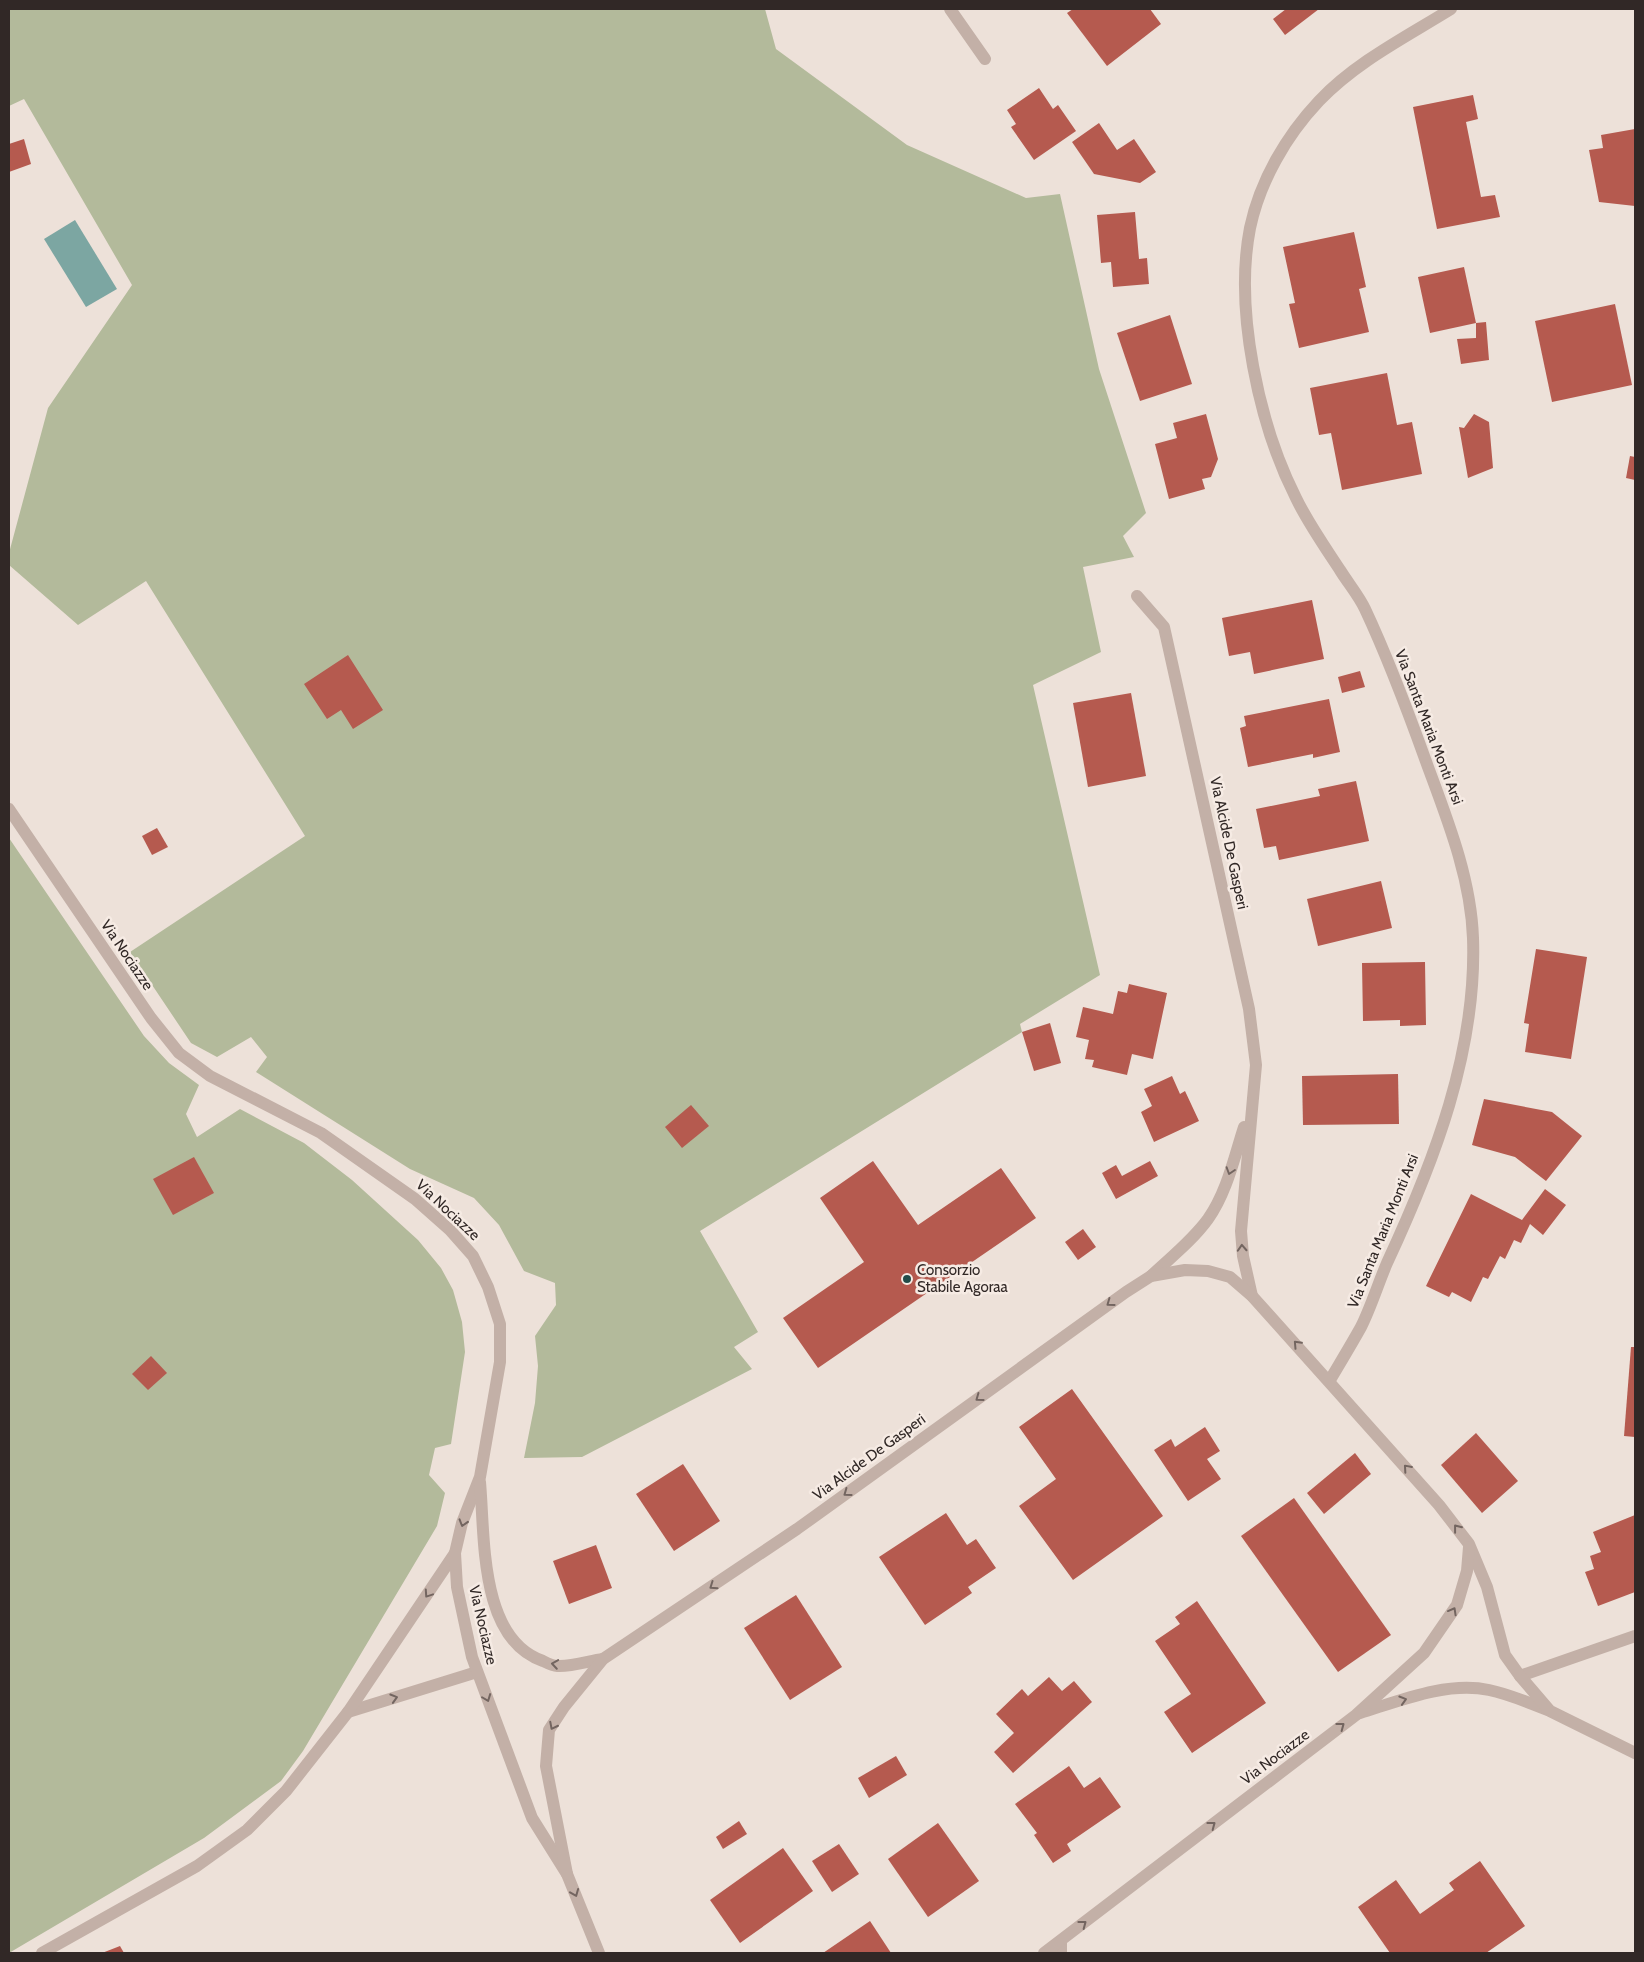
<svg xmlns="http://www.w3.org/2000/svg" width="1644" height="1962" font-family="Cabin,sans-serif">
<rect width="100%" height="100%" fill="#ede1d9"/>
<g fill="#b3ba9b">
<polygon points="9,9 765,9 776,49 907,145 1026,198 1060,194 1099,369 1146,513 1123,536 1134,557 1083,567 1101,652 1033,685 1100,975 1020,1024 1022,1032 700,1231 758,1332 734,1347 752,1369 582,1457 524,1458 535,1403 538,1366 535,1336 556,1305 555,1283 524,1271 499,1225 474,1198 410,1169 256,1072 267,1057 251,1037 217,1057 191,1043 130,952 305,836 146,581 78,625 9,565 9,553 48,408 132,285 24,99 9,106"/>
<polygon points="9,838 144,1036 169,1063 199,1085 186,1114 197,1137 240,1109 304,1143 352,1180 418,1240 441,1268 453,1290 462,1322 465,1352 451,1444 435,1448 429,1475 445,1493 437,1526 303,1751 281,1781 204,1838 9,1953"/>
</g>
<polygon fill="#7ca6a2" points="75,220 117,289 86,307 44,239"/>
<g fill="#b55a4f">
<polygon points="1073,9 1150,9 1161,24 1107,66 1067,13"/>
<polygon points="1286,9 1319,9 1285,35 1273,19"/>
<polygon points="1039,88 1053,109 1058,105 1076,131 1034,160 1011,127 1016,124 1007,110"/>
<polygon points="1473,95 1478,119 1466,122 1481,197 1495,195 1500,217 1437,229 1413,107"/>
<polygon points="1099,123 1117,150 1134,139 1156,172 1140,183 1094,174 1072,142"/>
<polygon points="1635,129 1635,206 1599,202 1589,150 1603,148 1601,135"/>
<polygon points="24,139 31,164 9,172 9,144"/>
<polygon points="1135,212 1139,259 1147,258 1149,284 1113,287 1111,262 1101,263 1097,215"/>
<polygon points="1354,232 1366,287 1359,289 1369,332 1299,348 1289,304 1295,303 1283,247"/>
<polygon points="1464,267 1476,323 1430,333 1418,277"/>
<polygon points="1615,304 1632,385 1552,402 1535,321"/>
<polygon points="1170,315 1192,384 1140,401 1117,333"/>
<polygon points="1486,322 1489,360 1461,364 1457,339 1476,338 1476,323"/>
<polygon points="1387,373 1397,425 1412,422 1422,474 1342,490 1331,433 1319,435 1310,388"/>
<polygon points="1206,414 1218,459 1211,477 1202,479 1205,489 1169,499 1155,444 1177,438 1173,423"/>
<polygon points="1474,414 1489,422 1493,468 1468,478 1459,427 1464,428"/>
<polygon points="1630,456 1635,457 1635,480 1626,478"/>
<polygon points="1312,600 1324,659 1254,674 1250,652 1229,656 1222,618"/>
<polygon points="348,655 383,710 353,729 341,710 327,719 304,684"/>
<polygon points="1360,671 1365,687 1342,693 1338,677"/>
<polygon points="1131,693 1146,776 1088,787 1073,703"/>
<polygon points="1329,699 1340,752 1313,758 1313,754 1248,767 1240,728 1246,726 1244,716"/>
<polygon points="1356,781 1369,841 1279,860 1276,846 1264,848 1256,809 1320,796 1318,789"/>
<polygon points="157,828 168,847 152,855 142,836"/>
<polygon points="1381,881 1392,928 1318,946 1307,899"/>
<polygon points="1536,949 1587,957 1571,1059 1525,1052 1529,1024 1524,1023"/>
<polygon points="1425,962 1426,1025 1400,1026 1400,1020 1363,1021 1362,963"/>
<polygon points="1129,984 1167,993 1153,1059 1132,1054 1127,1075 1092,1067 1094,1060 1085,1059 1089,1040 1076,1037 1083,1007 1113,1014 1118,991 1127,993"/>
<polygon points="1050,1023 1061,1063 1034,1071 1022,1032"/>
<polygon points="1398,1074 1399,1124 1303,1125 1302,1076"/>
<polygon points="1172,1076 1180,1094 1185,1091 1199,1121 1154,1142 1141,1112 1152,1106 1144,1089"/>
<polygon points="1484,1099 1552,1112 1582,1136 1546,1181 1515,1157 1472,1145"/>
<polygon points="691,1105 709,1126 682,1148 665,1127"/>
<polygon points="194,1157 214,1193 173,1215 153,1179"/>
<polygon points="873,1161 918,1225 1001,1168 1036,1218 818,1368 783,1318 864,1262 820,1198"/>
<polygon points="1150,1161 1158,1176 1116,1199 1102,1173 1116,1165 1122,1176"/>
<polygon points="1545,1189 1566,1205 1543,1235 1530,1224 1521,1243 1514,1240 1505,1259 1500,1256 1488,1279 1483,1277 1471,1302 1452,1292 1449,1297 1426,1286 1471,1194 1522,1220"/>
<polygon points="1083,1229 1096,1247 1078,1260 1065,1242"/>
<polygon points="1631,1347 1635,1347 1635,1437 1624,1436"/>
<polygon points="151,1356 167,1373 148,1390 132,1374"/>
<polygon points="1072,1389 1163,1516 1073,1580 1019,1506 1056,1479 1019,1427"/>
<polygon points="1205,1427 1220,1451 1207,1459 1221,1479 1188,1501 1154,1450 1171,1439 1175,1447"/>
<polygon points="1476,1433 1518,1481 1482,1513 1441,1465"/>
<polygon points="1355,1453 1371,1474 1324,1514 1307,1493"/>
<polygon points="683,1464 720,1521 674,1551 636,1494"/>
<polygon points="1294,1498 1391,1635 1338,1672 1241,1536"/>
<polygon points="946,1513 967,1545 976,1539 996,1568 968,1587 972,1593 925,1625 879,1557"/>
<polygon points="1635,1515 1635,1592 1598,1606 1585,1572 1594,1569 1590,1556 1601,1552 1593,1532"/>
<polygon points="596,1545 612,1588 569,1604 553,1561"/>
<polygon points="796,1595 842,1667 790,1700 744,1628"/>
<polygon points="1197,1601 1266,1703 1192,1753 1164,1712 1191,1694 1155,1641 1180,1624 1175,1617"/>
<polygon points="1049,1677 1062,1691 1074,1681 1092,1702 1013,1773 994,1752 1014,1733 996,1714 1022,1689 1028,1696"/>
<polygon points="896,1756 907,1775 869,1798 858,1778"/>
<polygon points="1069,1766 1084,1788 1100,1777 1121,1807 1067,1844 1071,1851 1053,1863 1034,1835 1037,1833 1015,1804"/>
<polygon points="739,1821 747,1834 723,1849 716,1837"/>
<polygon points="938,1823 979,1881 928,1917 888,1859"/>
<polygon points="839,1844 859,1874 832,1892 812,1861"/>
<polygon points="783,1848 813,1891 740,1943 710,1900"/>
<polygon points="1480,1861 1525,1926 1486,1953 1390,1953 1358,1907 1396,1880 1420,1914 1454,1890 1449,1883"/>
<polygon points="870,1921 891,1953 823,1953"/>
<polygon points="120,1946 124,1953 102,1953"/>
</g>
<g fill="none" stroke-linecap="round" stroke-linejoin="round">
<g stroke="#c3b0a7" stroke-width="12">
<polyline points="1520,1676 1635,1636"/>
<polyline points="348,1712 477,1672"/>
<polyline points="42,1953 197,1866 247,1830 286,1791 348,1712 455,1553"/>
</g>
<g stroke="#c3b0a7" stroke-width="12">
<polyline points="950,9 985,59"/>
<polyline points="1137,596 1164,627 1249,1009 1256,1065 1241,1231 1243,1256 1252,1296"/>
<path d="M1151 1276C1170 1258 1192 1241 1208 1219 1227 1192 1234 1158 1244 1127"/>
<path d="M1330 1380C1340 1363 1351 1345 1361 1327 1371 1307 1378 1284 1387 1263 1434 1162 1477 1051 1473 938 1471 879 1448 821 1428 767 1409 714 1389 660 1365 609 1359 596 1348 583 1340 570 1325 547 1308 523 1296 498 1259 425 1234 310 1250 228 1260 181 1286 136 1319 101 1356 62 1406 37 1451 9"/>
<polyline points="1061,1941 1061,1953"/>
</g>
<g stroke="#c3b0a7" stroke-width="12">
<polyline points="9,809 151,1018 179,1053 210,1076 321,1133 415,1199 450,1230 473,1256 488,1287 500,1324 500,1362 480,1477 462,1523 455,1553 457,1587 472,1657 532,1818 567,1874 599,1953"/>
<path d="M480 1482C485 1537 479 1639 543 1661 547 1663 553 1666 557 1666 571 1667 589 1661 603 1659"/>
<path d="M1360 1713C1399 1701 1447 1681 1489 1690 1509 1694 1529 1703 1548 1710"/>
<polyline points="567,1874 546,1766 549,1730 564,1707 603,1659 797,1529 1126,1292 1151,1276 1185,1270 1208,1271 1230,1277 1252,1296 1439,1505 1469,1544 1487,1587 1505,1655 1520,1676 1550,1711 1635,1753"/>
<polyline points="1044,1953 1356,1715 1424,1653 1457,1605 1467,1571 1469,1547"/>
</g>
</g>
<defs><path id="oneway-chevron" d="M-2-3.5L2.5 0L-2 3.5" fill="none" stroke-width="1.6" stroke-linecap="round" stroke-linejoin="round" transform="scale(1.25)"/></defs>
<g stroke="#736560">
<use href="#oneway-chevron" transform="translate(1230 1171) rotate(108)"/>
<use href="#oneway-chevron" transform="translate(1242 1248) rotate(-93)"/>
<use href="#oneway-chevron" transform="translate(1110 1303) rotate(144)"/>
<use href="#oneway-chevron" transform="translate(1297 1344) rotate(-133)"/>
<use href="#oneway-chevron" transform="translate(979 1398) rotate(144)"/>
<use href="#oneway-chevron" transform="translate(1407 1468) rotate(-131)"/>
<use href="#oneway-chevron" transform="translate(847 1493) rotate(144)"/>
<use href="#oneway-chevron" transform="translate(463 1523) rotate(107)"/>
<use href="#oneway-chevron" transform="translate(1457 1528) rotate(-128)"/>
<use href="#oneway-chevron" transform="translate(713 1586) rotate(145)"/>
<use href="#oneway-chevron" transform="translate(428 1594) rotate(124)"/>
<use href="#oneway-chevron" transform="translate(1453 1611) rotate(-61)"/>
<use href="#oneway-chevron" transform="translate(555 1664) rotate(-171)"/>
<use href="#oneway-chevron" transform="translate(394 1698) rotate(-17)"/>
<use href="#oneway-chevron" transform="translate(487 1698) rotate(69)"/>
<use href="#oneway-chevron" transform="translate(1403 1700) rotate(-17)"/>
<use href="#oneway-chevron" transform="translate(553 1726) rotate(117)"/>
<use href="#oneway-chevron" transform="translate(1341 1726) rotate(-37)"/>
<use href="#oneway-chevron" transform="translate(1212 1825) rotate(-37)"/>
<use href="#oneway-chevron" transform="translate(575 1893) rotate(68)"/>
<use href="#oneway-chevron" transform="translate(1083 1924) rotate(-37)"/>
</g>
<circle fill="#224c49" stroke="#f6ebe4" stroke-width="2" cx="907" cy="1279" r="5"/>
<g text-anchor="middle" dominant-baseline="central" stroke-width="5" stroke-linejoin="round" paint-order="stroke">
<g font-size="15" fill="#312826" stroke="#f6ebe4">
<text transform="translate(1429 727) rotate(69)">Via Santa Maria Monti Arsi</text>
<text transform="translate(1229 843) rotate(78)">Via Alcide De Gasperi</text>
<text transform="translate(127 955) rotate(56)">Via Nociazze</text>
<text transform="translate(448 1210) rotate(43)">Via Nociazze</text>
<text transform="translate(1383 1231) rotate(-68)">Via Santa Maria Monti Arsi</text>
<text transform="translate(869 1457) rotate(-36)">Via Alcide De Gasperi</text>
<text transform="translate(483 1625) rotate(77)">Via Nociazze</text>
<text transform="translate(1275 1757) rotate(-37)">Via Nociazze</text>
</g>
<g font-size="15" fill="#312826" stroke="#f6ebe4" text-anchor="start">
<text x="917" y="1270">Consorzio<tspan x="917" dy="17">Stabile Agoraa</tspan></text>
</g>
</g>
<rect width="1644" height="1962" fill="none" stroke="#312826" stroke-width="20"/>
</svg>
